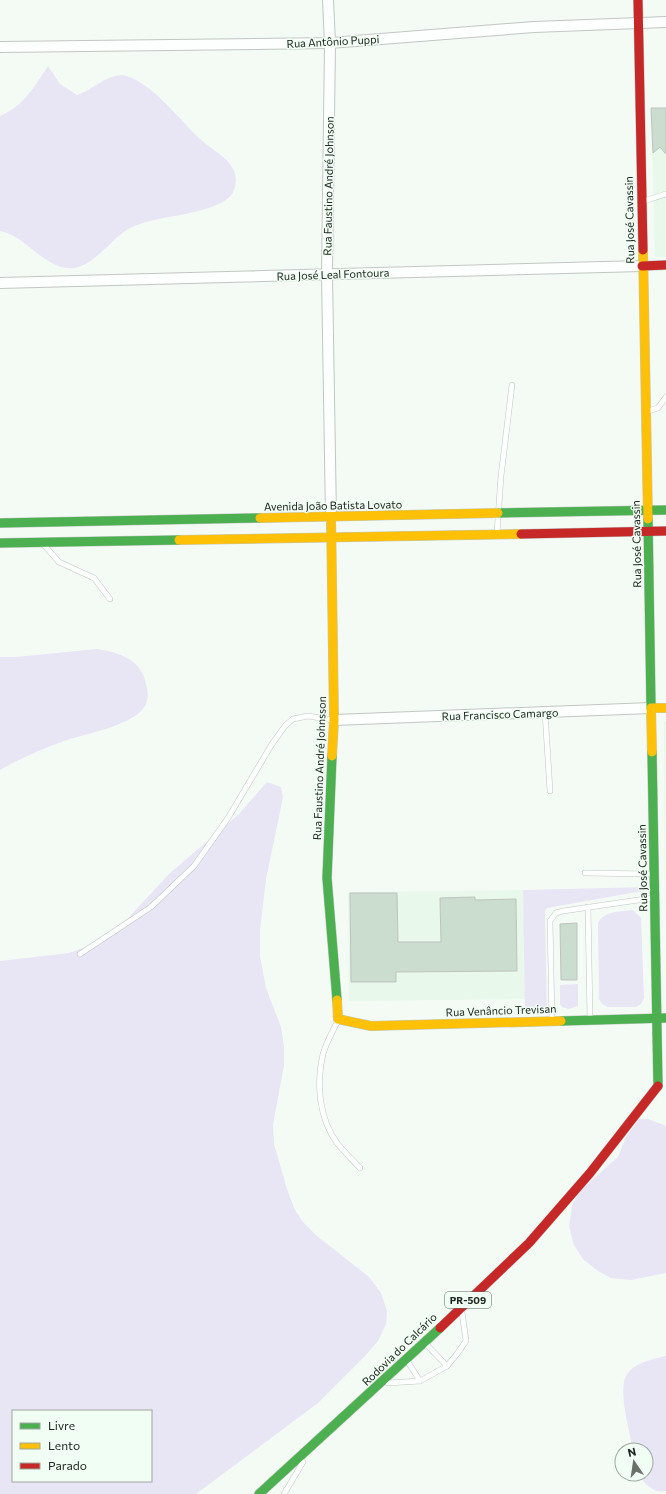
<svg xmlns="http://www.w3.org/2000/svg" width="666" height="1494" font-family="Commissioner,sans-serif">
<rect width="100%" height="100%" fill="#f4fbf5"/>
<g fill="#e8f8eb">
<polygon points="651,108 666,108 666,257 655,257"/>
<polygon points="664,721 666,721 665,931"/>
<polygon points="523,890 525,999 349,1001 348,892"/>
</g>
<g fill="#e8e5f5" fill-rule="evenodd">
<path d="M48 66 60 84 77 95C91 91 111 71 126 76 154 84 180 121 201 140 212 150 227 156 234 171 237 178 236 187 232 194 217 215 156 215 132 227 112 236 92 271 68 268 42 266 26 236 0 231V116C24 106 34 87 48 66Z"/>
<path d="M97 649C115 652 137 657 144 677 147 687 150 696 145 706 134 725 86 734 67 740 44 748 21 758 0 770V657H16Z"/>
<path d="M267 782 281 787 283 797 266 879 260 930V956L266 988 281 1027 284 1047V1065L273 1125 274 1144 287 1189 294 1208 302 1221 317 1236 369 1277 381 1293 387 1311 386 1324 378 1341 364 1357 318 1403 196 1494H0V961L69 953 102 941 118 929 169 874 239 814ZM13 1411H151V1481H13Z"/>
<polygon points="648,887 648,890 547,908 545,911 547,1012 525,1013 523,890"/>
<path d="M633 910 641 918 644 998 641 1004 636 1007H608L602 1004 599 999 598 923C605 910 620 912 633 910Z"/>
<polygon points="578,984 578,1006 569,1009 562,1007 560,1004 560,985"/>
<polygon points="639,1119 648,1119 666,1126 666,1273 631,1280 611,1278 598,1271 583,1259 574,1245 569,1226 572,1206 579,1192 618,1157 626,1137"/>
<path d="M666 1356V1491C654 1494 644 1484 639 1474H646V1450H633C630 1433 618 1391 626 1376 633 1363 653 1359 666 1356Z"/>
</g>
<g fill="#caddce" stroke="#bec3bf">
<polygon points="651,108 666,108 666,154 660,147 653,153"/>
<polygon points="350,893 397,893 398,942 441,942 440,898 475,897 475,900 516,899 517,971 396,972 396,982 351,982"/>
<polygon points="577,923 577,980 561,980 560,924"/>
</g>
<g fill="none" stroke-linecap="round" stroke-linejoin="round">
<defs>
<g id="lane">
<polyline points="644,201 666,194"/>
<polyline points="648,411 658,408 666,397"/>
<polyline points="497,533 501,476 512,385"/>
<polyline points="44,545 59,562 94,578 110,599"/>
<polyline points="545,712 550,791"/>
<polyline points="585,873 651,874"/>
<polyline points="588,907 590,1018"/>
<polyline points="80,954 151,907 194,866 228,818 272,744 285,726 293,719 308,716 333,720"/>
<path d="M338 1020C333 1031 326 1043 323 1054 316 1084 319 1118 337 1143 344 1152 353 1160 360 1168"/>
<polyline points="552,1020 550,921 556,913 563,911 652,898"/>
<polyline points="426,1344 447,1366"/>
<polyline points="408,1362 420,1381"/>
<polyline points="388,1383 420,1381 447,1366 457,1354 466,1341 462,1312"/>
<polyline points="284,1494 303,1462"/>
</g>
<g id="street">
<polyline points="328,0 330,43 327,275 331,517"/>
<polyline points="0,47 330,43 534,27 666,22"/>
<polyline points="0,283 642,266"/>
<polyline points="334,720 651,708"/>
</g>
<g id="fast">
<polyline points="498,513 666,510"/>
<polyline points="648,519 651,708"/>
<polyline points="0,523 260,518"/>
<polyline points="0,543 179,540"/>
<polyline points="652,752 658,1086"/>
<polyline points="332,756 327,878 337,1000"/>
<polyline points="561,1021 666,1018"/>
<polyline points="259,1494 440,1328"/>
</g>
<g id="slow">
<polyline points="643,250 648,519"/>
<polyline points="331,517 334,720 332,756"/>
<polyline points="260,518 498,513"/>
<polyline points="179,540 521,534"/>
<polyline points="652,752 651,708 666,708"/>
<polyline points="337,1000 338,1019 371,1026 561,1021"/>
</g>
<g id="jam">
<polyline points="638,0 643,250"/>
<polyline points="642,266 666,265"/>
<polyline points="521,534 666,531"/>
<polyline points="440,1328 529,1243 590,1173 658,1086"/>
</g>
</defs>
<use href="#lane" stroke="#c1c7c2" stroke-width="6"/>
<use href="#street" stroke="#c1c7c2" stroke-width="12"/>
<use href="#fast" stroke="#c1c7c2" stroke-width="10"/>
<use href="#slow" stroke="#c1c7c2" stroke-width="10"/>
<use href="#jam" stroke="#c1c7c2" stroke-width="10"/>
<use href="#lane" stroke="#fdfefe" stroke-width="5"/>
<use href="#street" stroke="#fdfefe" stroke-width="10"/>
<use href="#fast" stroke="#4caf50" stroke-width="9"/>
<use href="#slow" stroke="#ffc107" stroke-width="9"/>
<use href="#jam" stroke="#c62828" stroke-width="9"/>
</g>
<g text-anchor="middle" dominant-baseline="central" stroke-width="3" stroke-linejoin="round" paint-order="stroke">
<rect fill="#f1fef3" stroke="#5f6760" stroke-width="1" x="445" y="1292" width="46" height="16" rx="3"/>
<g font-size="10" font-weight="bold" fill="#202621">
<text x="468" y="1300">PR-509</text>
</g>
<g font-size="11" fill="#202621" stroke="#f1fef3">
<text transform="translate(333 41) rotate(-3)">Rua Antônio Puppi</text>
<text transform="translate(328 186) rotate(-89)">Rua Faustino André Johnson</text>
<text transform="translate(629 220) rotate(-91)">Rua José Cavassin</text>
<text transform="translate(333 274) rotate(-2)">Rua José Leal Fontoura</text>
<text transform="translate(333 505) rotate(-1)">Avenida João Batista Lovato</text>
<text transform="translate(636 544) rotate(-91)">Rua José Cavassin</text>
<text transform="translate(500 714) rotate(-2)">Rua Francisco Camargo</text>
<text transform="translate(319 768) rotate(-88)">Rua Faustino André Johnsson</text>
<text transform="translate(642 868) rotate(-91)">Rua José Cavassin</text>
<text transform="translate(501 1010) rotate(-2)">Rua Venâncio Trevisan</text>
<text transform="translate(399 1349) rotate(-44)">Rodovia do Calcário</text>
</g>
</g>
<rect x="12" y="1410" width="140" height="72" fill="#f1fef3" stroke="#9da89f"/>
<rect x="20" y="1423" width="20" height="6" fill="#4caf50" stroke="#9da89f"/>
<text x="48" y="1430" font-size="12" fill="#202621">Livre</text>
<rect x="20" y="1443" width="20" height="6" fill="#ffc107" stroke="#9da89f"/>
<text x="48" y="1450" font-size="12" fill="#202621">Lento</text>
<rect x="20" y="1463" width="20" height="6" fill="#c62828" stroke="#9da89f"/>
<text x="48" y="1470" font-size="12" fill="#202621">Parado</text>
<g transform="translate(634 1462) rotate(347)"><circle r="19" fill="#f1fef3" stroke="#9da89f"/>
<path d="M0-3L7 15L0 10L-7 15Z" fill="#6a716b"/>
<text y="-6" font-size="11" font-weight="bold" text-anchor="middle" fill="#202621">N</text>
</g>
</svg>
